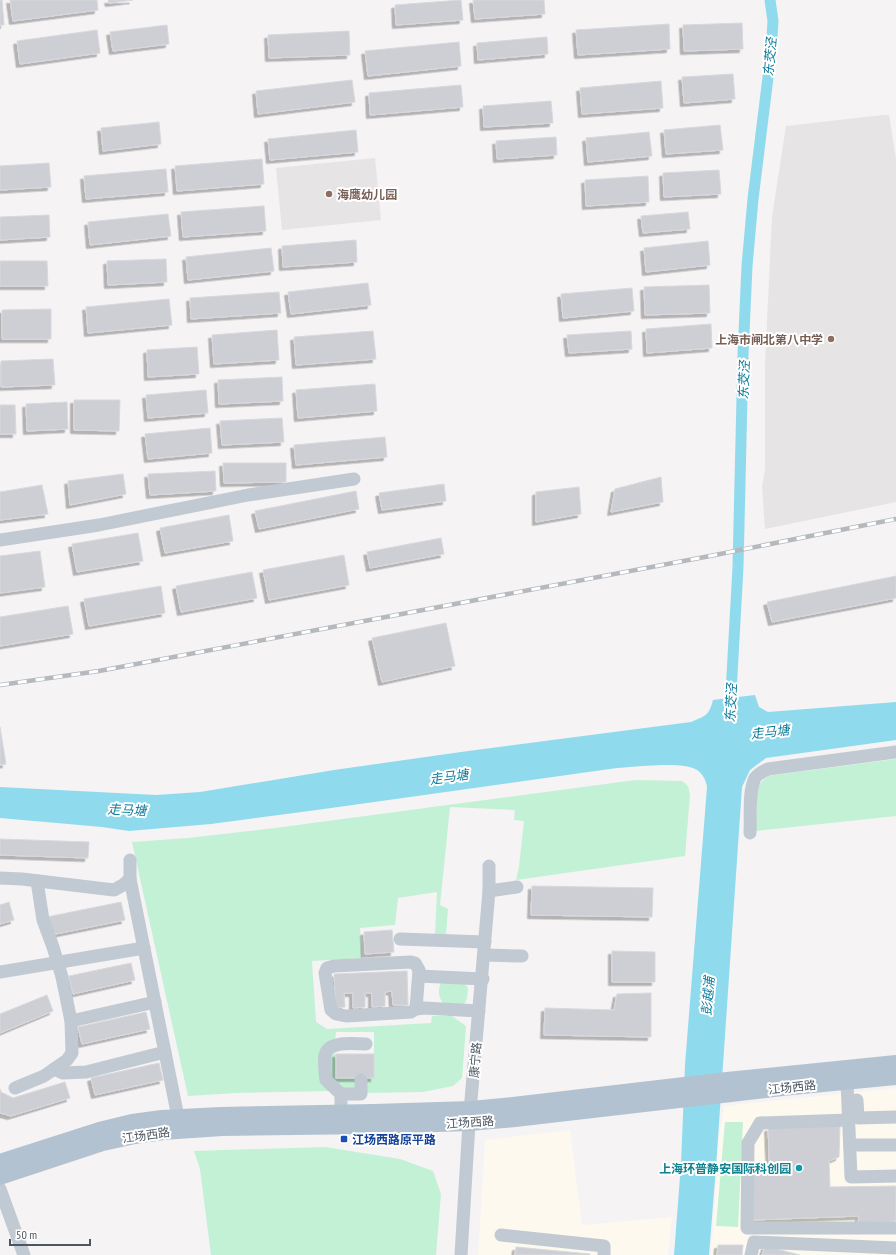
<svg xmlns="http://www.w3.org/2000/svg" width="896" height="1255" font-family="'PT Sans Narrow','Noto Sans SC',sans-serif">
<defs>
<filter id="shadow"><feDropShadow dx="-3.5" dy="3.5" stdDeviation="0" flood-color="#0004"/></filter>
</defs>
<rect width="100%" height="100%" fill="#f5f3f3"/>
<g fill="#fdf9ef">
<polygon points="896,1088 896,1255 711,1255 720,1130 724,1106"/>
<polygon points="570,1130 582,1225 672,1217 668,1255 478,1255 485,1140"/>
</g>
<g fill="#e6e4e5">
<polygon points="883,115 889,115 896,159 896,502 765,529 762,486 765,470 765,364 772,217 786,126"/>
<polygon points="375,158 381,220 282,230 276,168"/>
</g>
<g fill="#c3f1d5">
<polygon points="896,759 896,816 756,831 757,787 767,776"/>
<polygon points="636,780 682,781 688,786 690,795 685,856 516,880 519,867 524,821 514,820 515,810 450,807 440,905 448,909 446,934 435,934 437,892 398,898 395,925 360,928 362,958 312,961 316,1022 327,1029 431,1023 432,1016 452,1016 466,1026 462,1078 453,1086 423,1092 364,1093 364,1078 374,1054 374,1032 336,1032 335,1041 320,1053 320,1083 329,1091 235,1093 188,1096 132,842 188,838 275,828"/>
<path d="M441 982 465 984 468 988 467 998 465 1003 461 1005 443 1003C438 997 438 989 441 982Z"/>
<polygon points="331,1054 336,1054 357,1078 357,1091 343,1091 331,1079"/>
<polygon points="725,1122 743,1122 738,1227 716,1226"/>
<polygon points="325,1147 400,1159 433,1171 441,1194 436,1255 211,1255 200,1169 194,1151"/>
</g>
<path fill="#90daee" d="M755 695 759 707 768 712 896 702V740L766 758 750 770 742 787 716 1167 709 1255H674L681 1164 685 1065 707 787C706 780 702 772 695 769 682 761 634 767 617 768L324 809 211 824 129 831 102 827 0 818V787L156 795 200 792 334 770 461 752 691 722C705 716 709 716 713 700Z"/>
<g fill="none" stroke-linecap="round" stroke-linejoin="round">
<polyline stroke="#90daee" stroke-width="11" points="730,711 738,567 743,355 747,266 753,199 771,53 773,21 770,0"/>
</g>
<g fill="#cdcfd5" stroke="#d7d9de" filter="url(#shadow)">
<polygon points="0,0 2,0 4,25 0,25"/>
<polygon points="10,0 97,0 98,10 13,21"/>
<polygon points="108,0 133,0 109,3"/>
<polygon points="461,0 463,20 396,25 395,5"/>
<polygon points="473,0 544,0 545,14 475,19"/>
<polygon points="742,23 743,49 684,51 683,25"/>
<polygon points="669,24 670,49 578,55 576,30"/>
<polygon points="167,25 169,44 113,51 110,32"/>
<polygon points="97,30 100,53 20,64 17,41"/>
<polygon points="349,31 350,55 269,58 268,35"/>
<polygon points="547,37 548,54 478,60 477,43"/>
<polygon points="459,42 461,66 368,76 365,51"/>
<polygon points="733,74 735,99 684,103 682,77"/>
<polygon points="352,80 355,102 258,114 256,91"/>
<polygon points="661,81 663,108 582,114 580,88"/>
<polygon points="461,85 463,107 370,115 369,93"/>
<polygon points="551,101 553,123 484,127 483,106"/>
<polygon points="159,122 161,144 103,151 101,128"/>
<polygon points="720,125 723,150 666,154 664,130"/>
<polygon points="356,130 358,152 270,160 268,139"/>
<polygon points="649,132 652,156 588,162 586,138"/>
<polygon points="556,137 557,155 497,159 496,141"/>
<polygon points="262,159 264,184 177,191 175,166"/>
<polygon points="49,163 51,187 0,190 0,166"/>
<polygon points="166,169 168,192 86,199 84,176"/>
<polygon points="719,170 721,194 664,197 663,173"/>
<polygon points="648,176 649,202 586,206 585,180"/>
<polygon points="264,206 266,231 183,237 181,212"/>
<polygon points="688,212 690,229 643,233 641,216"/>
<polygon points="168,214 171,236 90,245 88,222"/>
<polygon points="49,215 50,237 0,240 0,217"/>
<polygon points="356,240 357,262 283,267 282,246"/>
<polygon points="708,241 710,265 646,272 644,248"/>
<polygon points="271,248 274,271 188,280 186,257"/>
<polygon points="166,259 167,282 108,285 107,261"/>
<polygon points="0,261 47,261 48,286 0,286"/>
<polygon points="368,283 371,305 291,314 288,292"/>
<polygon points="709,285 710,313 645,315 644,287"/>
<polygon points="632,288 634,311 563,318 561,294"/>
<polygon points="279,292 281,313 191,319 190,298"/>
<polygon points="169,299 172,325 88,333 86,307"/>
<polygon points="51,309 51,339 2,339 2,310"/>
<polygon points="711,324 712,348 647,353 646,329"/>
<polygon points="277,330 279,360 214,364 212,335"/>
<polygon points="373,331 376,359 296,365 294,337"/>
<polygon points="631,331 632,349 569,353 567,335"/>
<polygon points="197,347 199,374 148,377 147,350"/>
<polygon points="53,359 55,385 1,387 1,361"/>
<polygon points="282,377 283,401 219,404 218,380"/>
<polygon points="375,384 377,411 298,418 296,390"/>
<polygon points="206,390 208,413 148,418 146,395"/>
<polygon points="74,400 120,400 119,431 74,430"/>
<polygon points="67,402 68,429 27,431 26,404"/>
<polygon points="0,405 15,405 16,434 0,434"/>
<polygon points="282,418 284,442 222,445 220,421"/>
<polygon points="210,428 212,453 148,459 145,434"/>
<polygon points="385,437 387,457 296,465 294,445"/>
<polygon points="223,463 286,463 286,482 224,483"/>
<polygon points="215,471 216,491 150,495 148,474"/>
<polygon points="123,474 126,494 70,505 68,481"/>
<polygon points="661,477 663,502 611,512 615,489"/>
<polygon points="444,484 446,501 382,510 379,493"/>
<polygon points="42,485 48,514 0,520 0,492"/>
<polygon points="579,487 581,514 536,522 536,492"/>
<polygon points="356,491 359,509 259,529 255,511"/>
<polygon points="229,515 233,541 165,553 160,528"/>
<polygon points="138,533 143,561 77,572 72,544"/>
<polygon points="441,538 444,554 370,568 367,552"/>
<polygon points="40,551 45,587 0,593 0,556"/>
<polygon points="344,555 349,585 269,600 263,570"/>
<polygon points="252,572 257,598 181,612 176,586"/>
<polygon points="896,576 896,598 772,622 767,602"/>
<polygon points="161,586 165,613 89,626 84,599"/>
<polygon points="68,606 73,634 0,646 0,617"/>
<polygon points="446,623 455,666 382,682 372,638"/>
<polygon points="0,727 6,764 0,765"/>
<polygon points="0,839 89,842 88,858 0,855"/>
<polygon points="532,886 653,888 652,917 531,915"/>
<polygon points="9,902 14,920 0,924 0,905"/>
<polygon points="121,902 125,920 51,935 47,917"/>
<polygon points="392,930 394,952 365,954 364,932"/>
<polygon points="612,951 655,952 655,982 612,982"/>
<polygon points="131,963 135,980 73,994 69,976"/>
<polygon points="407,971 408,1005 393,1005 392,991 385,992 385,1006 372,1007 372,993 365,993 365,1007 353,1008 353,993 344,993 345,1007 336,1008 334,974"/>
<polygon points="651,993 651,1037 544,1035 545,1008 614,1010 617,994"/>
<polygon points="47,995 53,1011 0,1033 0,1014"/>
<polygon points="146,1012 150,1029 82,1044 78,1027"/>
<rect x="336" y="1054" width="38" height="24"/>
<polygon points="159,1063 163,1080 95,1095 91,1078"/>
<polygon points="65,1082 70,1098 11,1116 0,1113 0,1089 1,1092 13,1098"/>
<polygon points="840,1125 839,1157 829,1161 830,1187 896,1186 896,1221 858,1223 859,1216 753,1220 750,1175 770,1174 768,1128"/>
<polygon points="718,1245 743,1245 742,1255 717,1255"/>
<polygon points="765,1246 800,1255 762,1255"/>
<polygon points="516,1247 590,1254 590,1255 515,1255"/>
</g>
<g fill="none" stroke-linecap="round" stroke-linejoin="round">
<g stroke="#c1cad2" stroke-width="13">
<polyline points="0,540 99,525 248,495 354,479"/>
<path d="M750 833C751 817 748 792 755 778 758 774 763 771 768 769L896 752"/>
<polyline points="0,878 22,879 114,890 123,885 130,879 130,860"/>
<polyline points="130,879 178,1117"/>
<polyline points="489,891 517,887"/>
<polyline points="400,939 485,942"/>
<polyline points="484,955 522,956"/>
<polyline points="0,972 144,948"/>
<polyline points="419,976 483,979"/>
<polyline points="416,1009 419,970 415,963 411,962 334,966 327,968 325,973 331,1010 336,1014 346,1016 411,1012 416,1009 424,1008 479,1011"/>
<polyline points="71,1021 155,1002"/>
<polyline points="54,1069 63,1073 86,1072 165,1052"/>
<polyline points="847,1082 851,1177 896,1176"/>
<polyline points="15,1088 44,1076 67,1060 72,1053 71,1021 62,977 53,947 43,920 37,881"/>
<polyline points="341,1094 361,1094 361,1080"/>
<polyline points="857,1100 858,1118 896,1117"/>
<path d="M341 1113V1094L326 1080C325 1073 324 1062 325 1055 329 1040 355 1044 366 1044"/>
<polyline points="849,1120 760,1123 748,1143 747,1228 896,1228"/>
<polyline points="850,1145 896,1145"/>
<polyline points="0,1189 24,1255"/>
<polyline points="501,1235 604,1246 604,1255"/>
<polyline points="461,1255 469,1123 489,891 489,866"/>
<polyline points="751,1255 754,1242 896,1248"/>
</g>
<g stroke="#b3c2d1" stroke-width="16">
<polyline points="0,1162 99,1130 132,1122 162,1118 221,1115 373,1112 471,1109 513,1105 727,1080 896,1063"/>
<polyline points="0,1177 103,1143 135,1136 163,1132 222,1128 373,1126 469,1123 515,1119 782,1088 896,1077"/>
</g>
<defs>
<polyline id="rail" points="0,685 99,671 710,556 896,519"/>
</defs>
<use href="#rail" stroke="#b5b8bd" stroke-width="4.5"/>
<use href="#rail" stroke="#fff" stroke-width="3" stroke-dasharray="9" stroke-linecap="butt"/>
</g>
<g fill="#8d6e63" stroke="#fff" stroke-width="1.5">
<circle cx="329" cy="194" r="4"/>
<circle cx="831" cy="339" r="4"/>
</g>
<rect fill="#1a4fb4" stroke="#fff" stroke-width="1.5" x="340" y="1135" width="8" height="8" rx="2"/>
<circle fill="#0f9aa8" stroke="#fff" stroke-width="1.5" cx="799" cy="1168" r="4"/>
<g text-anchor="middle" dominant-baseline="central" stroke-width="4" stroke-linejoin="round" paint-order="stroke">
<g font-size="12" font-weight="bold" fill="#785e54" stroke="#fff" text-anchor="start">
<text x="337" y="194">海鹰幼儿园</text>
<text x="823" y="339" text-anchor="end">上海市闸北第八中学</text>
</g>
<g font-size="12" fill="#4a5661" stroke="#fff">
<text transform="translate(475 1060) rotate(-85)">康宁路</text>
<text transform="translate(792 1087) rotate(-6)">江场西路</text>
<text transform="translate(470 1122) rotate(-4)">江场西路</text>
<text transform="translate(146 1135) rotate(-8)">江场西路</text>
</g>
<g font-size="12" font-weight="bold" fill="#164399" stroke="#fff" text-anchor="start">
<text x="352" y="1139">江场西路原平路</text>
</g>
<g font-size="12" font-weight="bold" fill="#0d838f" stroke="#fff" text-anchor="end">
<text x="791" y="1168">上海环普静安国际科创园</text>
</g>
<g font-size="13" font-style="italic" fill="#0c7c9b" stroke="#fff">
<text transform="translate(770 57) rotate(-85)">东茭泾</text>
<text transform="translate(744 380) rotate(-88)">东茭泾</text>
<text transform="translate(731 703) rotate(-87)">东茭泾</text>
<text transform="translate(770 732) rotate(-7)">走马塘</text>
<text transform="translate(449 777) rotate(-8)">走马塘</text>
<text transform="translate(127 810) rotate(2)">走马塘</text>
<text transform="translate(708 996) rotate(-85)">彭越浦</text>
</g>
</g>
<path d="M10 1239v6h80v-6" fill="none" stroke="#4a5661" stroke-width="2"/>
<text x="16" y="1239" font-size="12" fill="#4a5661" stroke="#ffffff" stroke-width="3" paint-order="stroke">50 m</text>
</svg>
